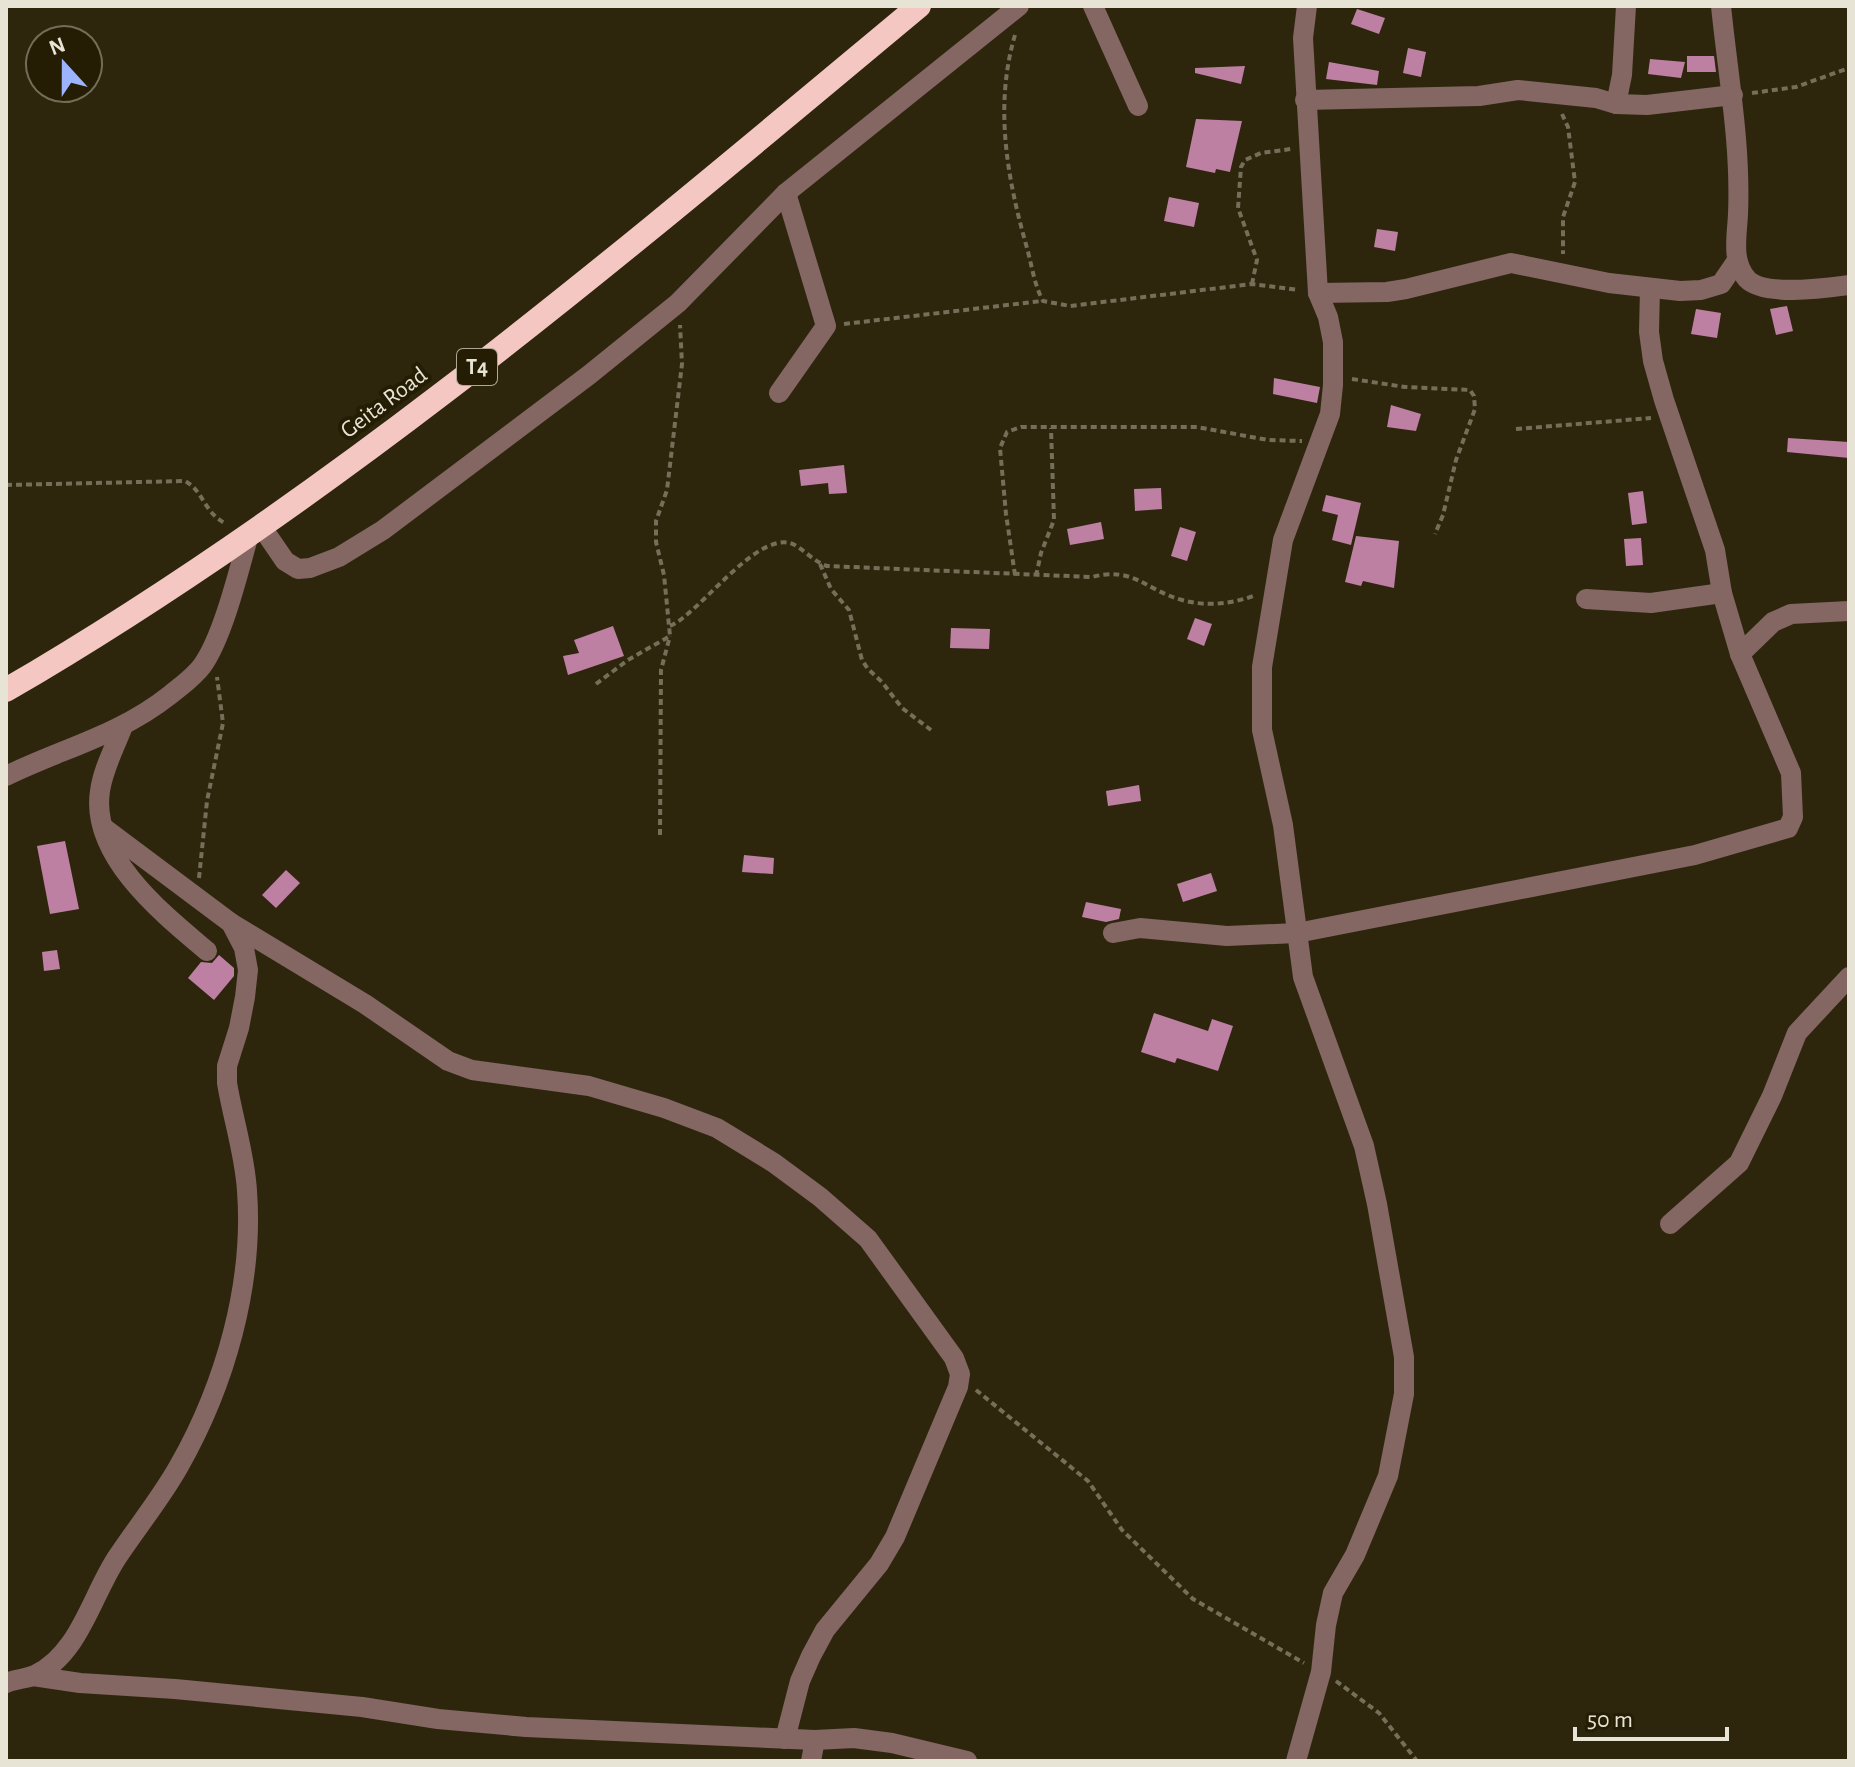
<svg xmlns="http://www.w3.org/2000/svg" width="1855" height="1767" font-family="'Alegreya Sans',sans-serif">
<rect width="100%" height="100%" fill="#2d260d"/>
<g fill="#bd80a3">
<polygon points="1357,9 1385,18 1379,34 1351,24"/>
<polygon points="1408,48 1426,52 1421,77 1403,73"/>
<polygon points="1687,56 1714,56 1716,72 1687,72"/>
<polygon points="1650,59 1685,62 1681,78 1648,74"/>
<polygon points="1329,62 1379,71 1377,85 1326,79"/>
<polygon points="1245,66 1241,84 1195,73 1195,68"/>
<polygon points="1196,119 1242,121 1230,172 1216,169 1215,173 1186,167"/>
<polygon points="1169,197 1199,203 1194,227 1164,221"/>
<polygon points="1377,229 1398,232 1395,251 1374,247"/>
<polygon points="1787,306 1793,331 1776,335 1770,309"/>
<polygon points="1696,309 1721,313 1717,338 1691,334"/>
<polygon points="1274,378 1320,387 1317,403 1273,394"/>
<polygon points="1391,405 1421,414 1416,431 1387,427"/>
<polygon points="1788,438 1849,442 1849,458 1787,452"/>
<polygon points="844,465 847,493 829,494 828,483 801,486 799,470"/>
<polygon points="1161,488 1162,509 1135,511 1134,489"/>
<polygon points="1643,491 1647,523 1632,525 1628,493"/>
<polygon points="1326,495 1361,503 1351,545 1332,540 1338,515 1322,511"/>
<polygon points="1101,522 1104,539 1070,545 1067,529"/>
<polygon points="1180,527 1196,532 1187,561 1171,556"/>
<polygon points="1356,536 1399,541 1394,588 1363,581 1361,586 1345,582"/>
<polygon points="1641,538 1643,565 1626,566 1624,539"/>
<polygon points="1195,618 1212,624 1204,646 1187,639"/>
<polygon points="613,626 624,656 568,675 563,656 579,653 574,640"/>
<polygon points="951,628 990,629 989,649 950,648"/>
<polygon points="1139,785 1141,801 1108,806 1106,791"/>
<polygon points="65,841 79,909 50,914 37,846"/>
<polygon points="744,855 774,858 773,874 742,872"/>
<polygon points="286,870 300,883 276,908 262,895"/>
<polygon points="1211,873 1217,891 1183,902 1177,884"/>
<polygon points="1086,902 1121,909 1119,919 1106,922 1082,917"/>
<polygon points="57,950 60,969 44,971 42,952"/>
<polygon points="219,955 234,968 234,976 214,1000 188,978 201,962 212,963"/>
<polygon points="1154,1013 1208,1031 1212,1019 1233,1026 1218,1071 1177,1058 1175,1063 1141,1052"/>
</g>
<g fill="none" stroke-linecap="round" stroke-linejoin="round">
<g stroke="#756f5a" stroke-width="4" stroke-dasharray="6 4" stroke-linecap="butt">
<path d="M1015 35C994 106 1007 178 1027 248 1032 266 1034 284 1043 301L1070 306 1252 284 1299 290"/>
<polyline points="1752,93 1796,87 1849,68"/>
<polyline points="1562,114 1568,127 1575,182 1563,217 1563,254"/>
<polyline points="1252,284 1257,260 1238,208 1241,167 1245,160 1261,153 1291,149"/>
<polyline points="844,324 1042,301"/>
<polyline points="1352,379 1405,387 1470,390 1474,396 1475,409 1456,460 1443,515 1435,534"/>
<polyline points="1516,429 1651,418"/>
<path d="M6 485 185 481C204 491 204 514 227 524"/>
<polyline points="820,564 831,589 849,610 862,660 868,669 882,682 902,708 931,730"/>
<polyline points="1015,575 1006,514 1000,448 1007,432 1021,427 1197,427 1268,440 1302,441"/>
<polyline points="1036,576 1041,553 1054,520 1051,428"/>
<path d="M670 626C700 613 754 534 790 543 801 546 812 561 827 566L1092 577C1134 566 1145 590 1182 600 1207 607 1232 604 1256 595"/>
<polyline points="596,684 628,660 670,636 664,575 656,542 656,521 667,490 682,364 680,325"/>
<polyline points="660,835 661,670 670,636"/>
<polyline points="199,878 207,801 223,723 217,677"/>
<polyline points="976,1390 1088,1481 1122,1530 1193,1599 1304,1663"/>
<polyline points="1336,1681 1379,1713 1417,1761"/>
</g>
<g stroke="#846663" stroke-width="20">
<polyline points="1093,6 1138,106"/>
<path d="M1721 6C1728 76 1741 144 1738 214 1737 237 1731 261 1747 279 1764 297 1826 288 1849 285"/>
<polyline points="1305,100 1479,96 1518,90 1596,98 1616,104 1647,105 1733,95"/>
<polyline points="1616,104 1622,75 1626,6"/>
<polyline points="1318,293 1387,292 1406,289 1511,263 1609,283 1680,291 1701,290 1721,284 1736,262"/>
<polyline points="779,393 826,326 786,193"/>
<polyline points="261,526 285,561 298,569 310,568 339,557 383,530 589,375 678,303 786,193 1019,6"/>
<polyline points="1586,599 1651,603 1722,593"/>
<polyline points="1740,654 1773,622 1791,614 1849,611"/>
<path d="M123 726C115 747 103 769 100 791 90 856 163 914 207 951"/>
<path d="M6 776C63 748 118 736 170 695 181 686 193 678 202 666 223 637 239 570 249 534"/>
<polyline points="231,923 365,1004 448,1061 472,1070 589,1086 664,1108 717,1128 774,1163 820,1197 868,1239 954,1358 960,1374 958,1387 895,1537 879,1564 825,1630 811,1656 800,1681 785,1739"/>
<polyline points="1113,933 1140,928 1227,936 1297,933 1695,855 1788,828 1793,817 1791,773 1740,654 1722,593 1715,550 1664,400 1653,361 1649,332 1650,289"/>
<polyline points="1670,1224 1739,1163 1772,1096 1797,1033 1849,977"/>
<polyline points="33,1676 80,1683 175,1689 362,1707 438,1719 526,1727 815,1740 854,1738 892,1743 967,1761"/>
<path d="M6 1683C15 1679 26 1679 35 1675 80 1654 92 1594 118 1556 138 1526 161 1498 179 1466 225 1385 254 1284 247 1191 245 1155 233 1119 227 1083V1066L239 1028 245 997 248 970 244 948 231 923 104 828"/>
<polyline points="811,1761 815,1740"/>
<polyline points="1296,1761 1321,1672 1326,1625 1333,1593 1355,1555 1388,1476 1404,1394 1404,1357 1377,1204 1364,1146 1303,977 1283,825 1262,730 1262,667 1283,540 1330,414 1333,385 1333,342 1328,317 1318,293 1303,38 1307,6"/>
</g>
<path stroke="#f5c7c2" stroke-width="24" d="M6 690C336 498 627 249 919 6"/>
</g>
<g text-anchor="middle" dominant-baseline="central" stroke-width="8" stroke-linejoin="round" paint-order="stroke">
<rect fill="#241d04" stroke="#ada896" stroke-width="2" x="457" y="349" width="40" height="36" rx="6"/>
<g font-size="22" font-weight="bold" fill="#e8e4d5">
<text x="477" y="367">T4</text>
</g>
<g font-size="24" fill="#e8e4d5" stroke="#241d04">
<text transform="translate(384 403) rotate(-37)">Geita Road</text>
</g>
</g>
<rect width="1855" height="1767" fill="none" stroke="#e8e4d5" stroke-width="16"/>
<g transform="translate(64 64) rotate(339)"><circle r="38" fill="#241d04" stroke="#726d58" stroke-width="2"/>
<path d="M0-6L14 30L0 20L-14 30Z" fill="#9bb4fd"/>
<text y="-12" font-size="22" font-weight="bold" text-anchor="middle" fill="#e8e4d5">N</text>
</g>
<path d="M1575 1727v12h152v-12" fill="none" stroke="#e8e4d5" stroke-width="4"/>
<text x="1587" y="1727" font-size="24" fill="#e8e4d5" stroke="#241d04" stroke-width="6" paint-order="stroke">50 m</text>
</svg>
